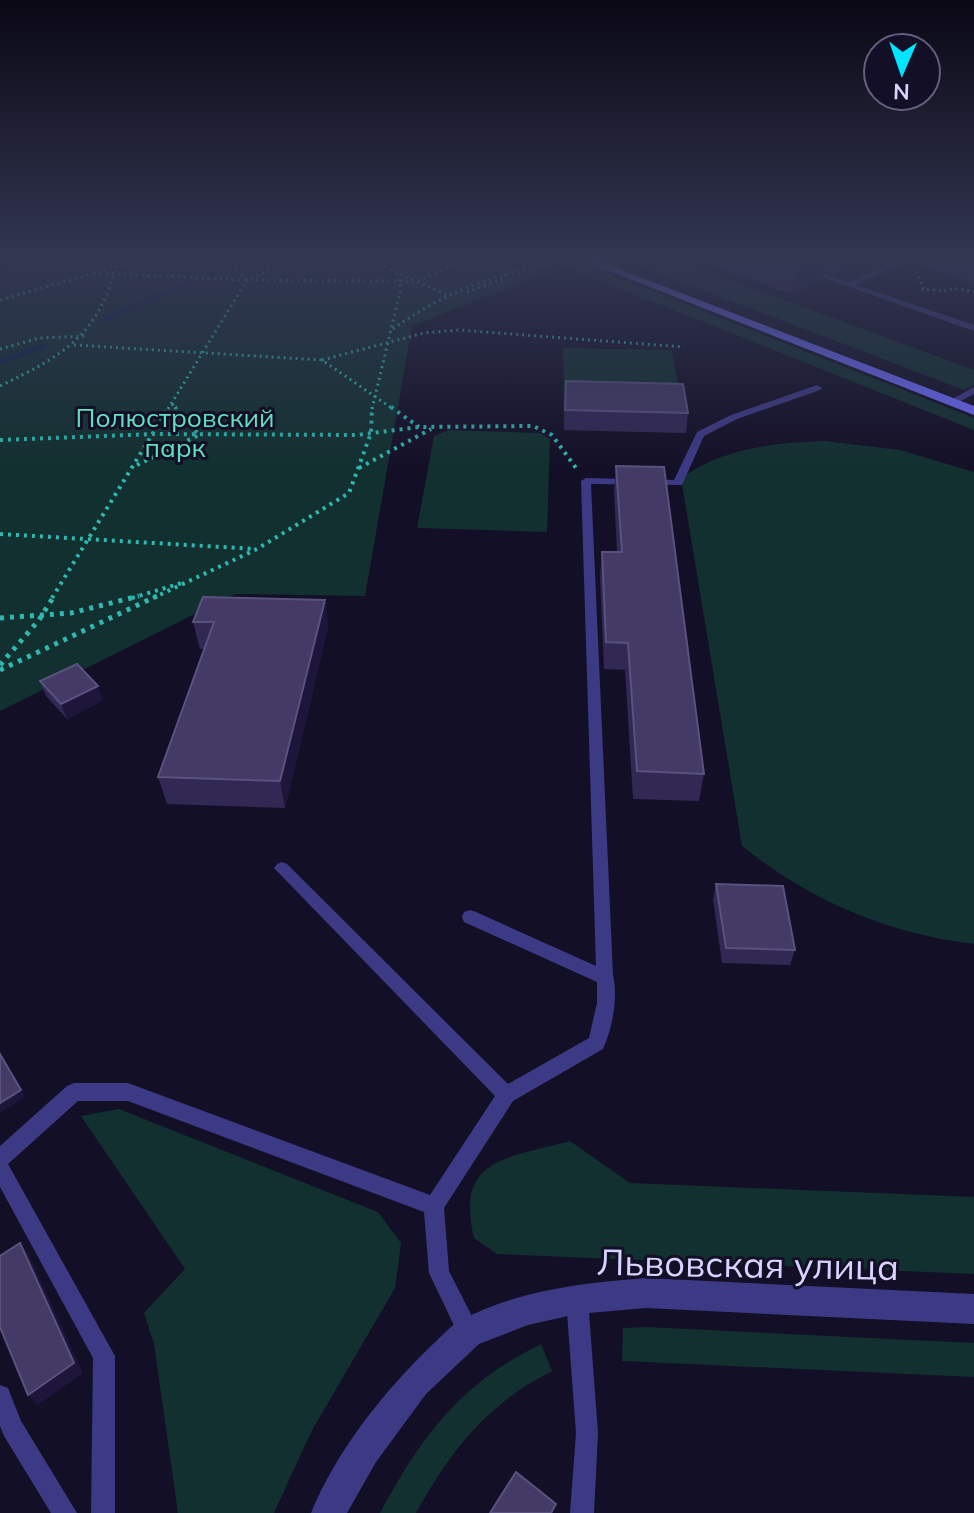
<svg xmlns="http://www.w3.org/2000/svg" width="974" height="1513" font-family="Mulish,sans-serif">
<rect width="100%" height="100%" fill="#130f26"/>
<g fill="#12302f">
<polygon points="36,259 530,259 555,269 412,326 365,596 235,594 0,711 0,268"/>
<polygon points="546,259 571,259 974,418 974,430"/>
<polygon points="621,259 673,259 974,370 974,385 964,390"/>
<polygon points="563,348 672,350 686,433 564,430"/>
<polygon points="449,430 540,433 550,439 547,532 417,528 434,436"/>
<path d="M824 441 900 450 974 472V944C888 934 809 900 742 846L681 478C723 448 773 443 824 441Z"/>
<polygon points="119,1109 378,1212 401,1243 395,1288 311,1432 274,1513 178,1513 154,1344 144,1313 185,1269 81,1116"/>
<path d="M570 1141 630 1183 974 1197V1274L497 1254 474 1238C454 1157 509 1158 570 1141Z"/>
<polygon points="647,1327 974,1343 974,1377 622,1361 623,1328"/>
<path d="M541 1344 552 1371C487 1404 451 1450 416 1513H380C422 1435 461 1383 541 1344Z"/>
</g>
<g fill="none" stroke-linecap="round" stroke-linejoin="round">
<g stroke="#0c2248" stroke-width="5">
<polyline points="104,320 191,282"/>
<polyline points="0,362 44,346"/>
</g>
<g stroke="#2fb8b0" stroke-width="3" stroke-dasharray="2 4" stroke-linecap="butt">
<polyline points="236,259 236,270 246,279"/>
<polyline points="368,259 449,296"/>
<polyline points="916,271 924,289"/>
<polyline points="94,273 247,280 418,281 466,259"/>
<polyline points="921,289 944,291"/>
<polyline points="944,291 953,288 974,292"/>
<polyline points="467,292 503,279 512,259"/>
<polyline points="0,300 143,259"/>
<path d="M393 329C441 294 494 274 553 264"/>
<polyline points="74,345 322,360 393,409"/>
<polyline points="0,349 39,338 85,336"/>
<polyline points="322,360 424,333 458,330 684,347"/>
<path d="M0 386C64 355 96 337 117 266"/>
<polyline points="172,404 177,409"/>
<polyline points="168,409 247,280 269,271 284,259"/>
<polyline points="372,409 401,288 396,271"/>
</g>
<g stroke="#2fb8b0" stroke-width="4" stroke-dasharray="3 5" stroke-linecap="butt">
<polyline points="391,407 419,427"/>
<polyline points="0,440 155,434 357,435 419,427 533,426 552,435 576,468"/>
<polyline points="137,465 199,435 175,407"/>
<polyline points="359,468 431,429"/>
<polyline points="0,534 256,549"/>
<polyline points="52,598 169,407"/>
<polyline points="132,598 185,582"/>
<polyline points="153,598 257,549 349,493 371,433 372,407"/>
</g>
<g stroke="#2fb8b0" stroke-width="5" stroke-dasharray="4 6" stroke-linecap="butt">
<polyline points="0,618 71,613 139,596"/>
<polyline points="0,665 39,620 54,596"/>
<polyline points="0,670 157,596"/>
</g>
<g fill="#3d3a85" fill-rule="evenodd">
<polygon points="770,259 780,259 849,282 900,259 910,259 856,285 974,325 974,331"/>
<path d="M817 385 822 388 820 390 737 419 704 436 682 485 591 484 613 975C618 996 613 1027 603 1049L513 1101 444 1208 449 1271 480 1332 477 1340 469 1343 461 1340 429 1273 424 1212 128 1101H78L8 1164 115 1356V1513H91L93 1358 0 1187V1146L67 1086 74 1083H128L430 1195 495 1096 274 868 277 864 282 862 287 864 508 1084 589 1038 597 1003V982L464 922 462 917 464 912 470 910 476 912 596 966 581 481 586 478 674 480 697 432 731 415Z"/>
<polygon points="974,387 974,394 955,404 947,402"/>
<polygon points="577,1288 584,1292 588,1299 598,1433 594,1513 570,1513 576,1433 566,1299 570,1292"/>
<polygon points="0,1385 8,1388 21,1421 77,1513 51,1513 4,1436 0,1426"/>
</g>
<path fill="#3d3a85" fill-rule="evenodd" d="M646 1278 974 1294V1324L646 1308 577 1314 528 1325 479 1344 426 1394 376 1462 347 1513H311C337 1450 384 1391 433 1344 442 1336 451 1325 461 1320 518 1290 583 1283 646 1278Z"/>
<polygon fill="#6f6bff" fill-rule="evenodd" points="579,259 593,259 974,406 974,415"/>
</g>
<g fill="#312854">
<polygon points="713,259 849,259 846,270 836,275 825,271 822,281 791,294 712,265"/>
<polygon points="910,259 974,259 974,283 910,262"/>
<polygon points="566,381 688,413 686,433 564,430"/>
<polygon points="616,466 704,774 699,801 633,799 625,670 604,669 600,578 602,552 617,552 614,491"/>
<polygon points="325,600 328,627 285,808 167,804 158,777 204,649 200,649 193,622"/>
<polygon points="40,681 103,700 67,719 46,696"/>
<polygon points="716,884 795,950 790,965 722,963 713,899"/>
</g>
<g fill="#1d163a">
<polygon points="798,259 827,259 822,281 791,294"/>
<polygon points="840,259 849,259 846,270 836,275"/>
<polygon points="325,600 328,627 285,808 280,781"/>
<polygon points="98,686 103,700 67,719 61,704"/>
<polygon points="0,1054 25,1097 0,1113"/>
<polygon points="20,1243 29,1255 83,1373 38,1405 28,1395"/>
</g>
<g fill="#433a66" stroke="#5a527e" stroke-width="2">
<polygon points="566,381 683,384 688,413 565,410"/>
<polygon points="616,466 664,467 704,774 637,771 628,643 606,642 602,552 622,552"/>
<polygon points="203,597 325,600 280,781 158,777 214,622 193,622"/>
<polygon points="77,664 98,686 61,704 40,681"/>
<polygon points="716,884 783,886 795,950 726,948"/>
<polygon points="0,1054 21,1090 0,1103"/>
<polygon points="20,1243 74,1363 28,1395 0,1327 0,1256"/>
<polygon points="516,1472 556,1504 551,1513 490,1513"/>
</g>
<linearGradient id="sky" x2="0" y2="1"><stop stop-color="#0a0815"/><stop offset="0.55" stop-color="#333752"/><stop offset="1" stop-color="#333752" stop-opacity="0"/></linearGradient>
<rect width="974" height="471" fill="url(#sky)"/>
<g text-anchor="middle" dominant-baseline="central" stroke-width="6" stroke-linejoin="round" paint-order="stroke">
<g font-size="26" fill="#5fe0c0" stroke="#130f26">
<text x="175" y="417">Полюстровский<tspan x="175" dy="30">парк</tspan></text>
</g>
<g font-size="36" fill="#d9d4ff" stroke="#130f26">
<text transform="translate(748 1264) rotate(1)">Львовская улица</text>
</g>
</g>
<g transform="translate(902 72) rotate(182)"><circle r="38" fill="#130f26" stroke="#625e7d" stroke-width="2"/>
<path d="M0-6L14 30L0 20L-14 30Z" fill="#00e5ff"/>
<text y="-12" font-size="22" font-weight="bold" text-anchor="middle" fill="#d9d4ff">N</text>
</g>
</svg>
